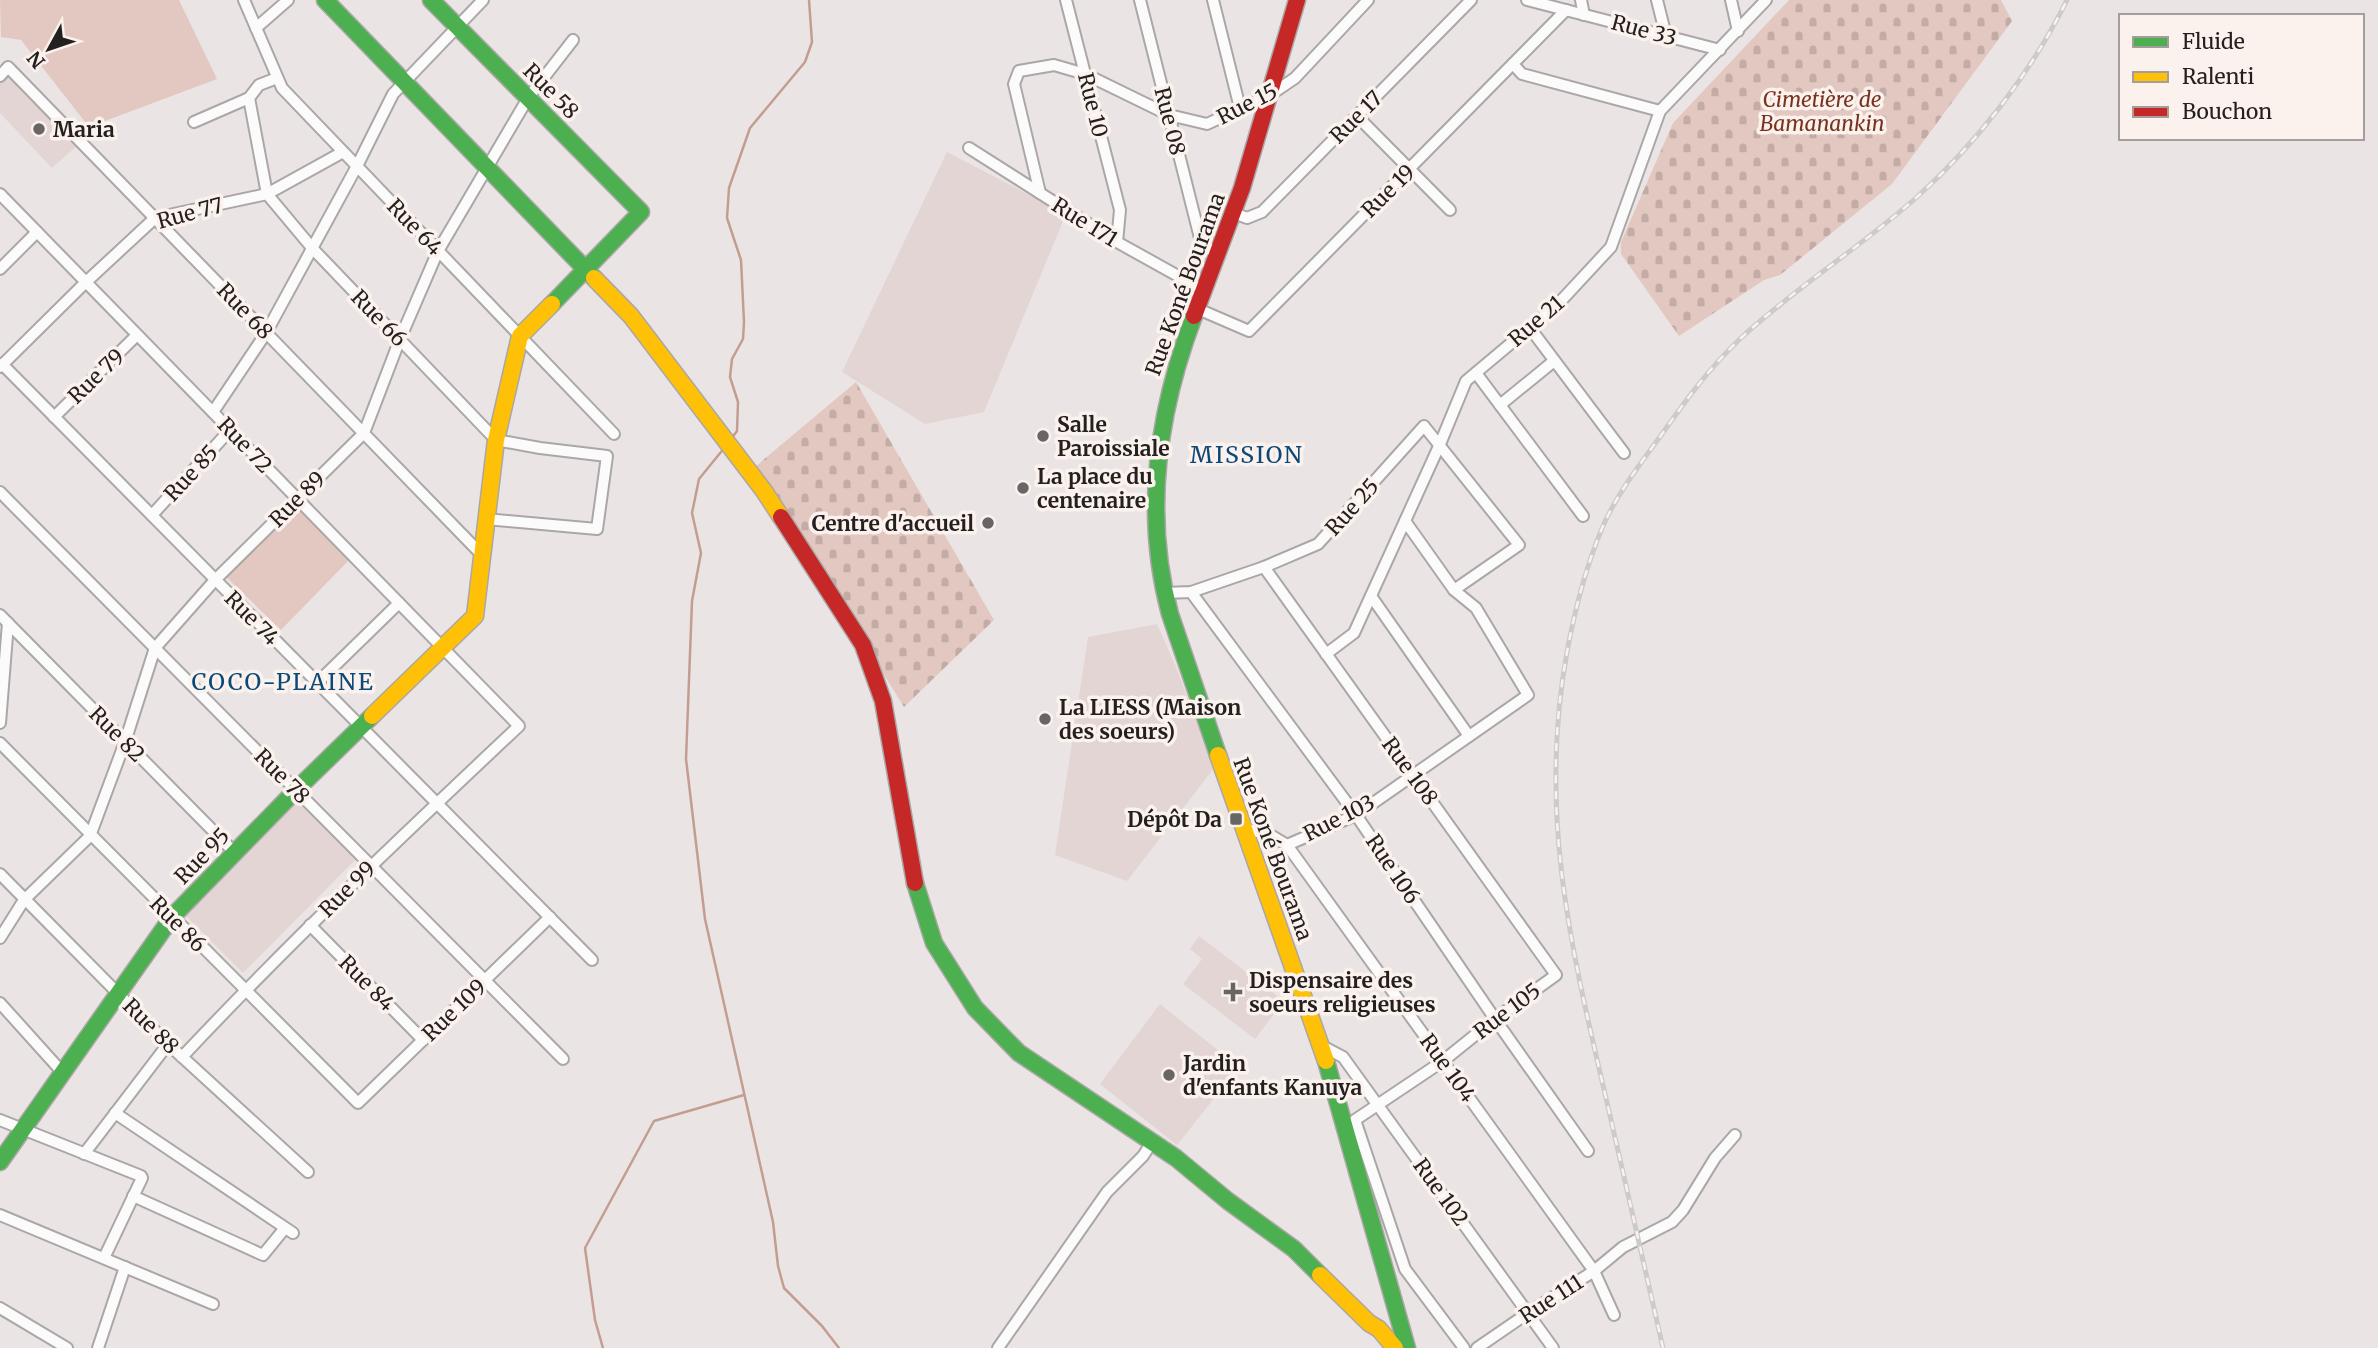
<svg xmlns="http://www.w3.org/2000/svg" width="2378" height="1348" font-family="Merriweather,serif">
<defs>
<pattern id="cemetery-stones" width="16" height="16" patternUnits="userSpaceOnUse" patternTransform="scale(1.75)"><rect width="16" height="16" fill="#e2c8c0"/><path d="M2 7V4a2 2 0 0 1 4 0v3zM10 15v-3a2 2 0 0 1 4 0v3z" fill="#c2aca5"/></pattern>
</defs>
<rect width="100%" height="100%" fill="#eae5e4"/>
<g fill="#e2d5d3">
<polygon points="8,69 78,145 52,168 0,113 0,78"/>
<polygon points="947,152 1066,214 984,412 925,424 842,372"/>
<polygon points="1157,624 1176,667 1214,768 1127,881 1055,855 1088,637"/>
<polygon points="297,798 356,859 243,973 182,912"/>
<polygon points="1199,936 1284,1001 1255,1039 1183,984 1202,959 1190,949"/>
<polygon points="1160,1004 1239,1067 1177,1145 1100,1084"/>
</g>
<g fill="url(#cemetery-stones)">
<polygon points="1789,0 2001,0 2012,21 1892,184 1780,275 1764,280 1679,336 1621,254 1621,242 1673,123"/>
<polygon points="856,382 994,620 904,707 755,467"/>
</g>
<g fill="#e2c8c0">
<polygon points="0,0 179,0 217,79 89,127 21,40 1,37"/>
<polygon points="293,501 352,557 281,630 223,574"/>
</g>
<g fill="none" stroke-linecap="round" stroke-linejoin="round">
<g stroke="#c49d91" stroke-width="2.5">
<polyline points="731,439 737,431 738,402 730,377 732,359 743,339 744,322 741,260 727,218 729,188 750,128 805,62 812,42 809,0"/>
<polyline points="725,447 699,479 692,513 701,553 692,601 686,759 705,919 773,1222 778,1266 784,1288 822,1326 839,1348"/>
<polyline points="603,1348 595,1320 585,1248 654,1121 744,1095"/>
</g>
<defs>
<g id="street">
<polyline points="244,0 282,88 614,434"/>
<polyline points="1066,0 1120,210 1117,242"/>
<polyline points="1140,0 1201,242 1219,256"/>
<polyline points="1213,0 1240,108"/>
<polyline points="1527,0 1720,50"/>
<polyline points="1581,0 1584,15"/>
<polyline points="1657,0 1666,36"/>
<polyline points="1731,0 1738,31"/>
<polyline points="256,28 288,0"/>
<polyline points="1513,64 1522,74 1660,111"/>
<polyline points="0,76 8,67 482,555"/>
<polyline points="249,98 267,194 313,249 496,440 540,448 607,456 597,529 486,519"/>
<polyline points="1357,116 1450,210"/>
<polyline points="194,122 249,98 259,85 277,78"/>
<polyline points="969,148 1117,242 1205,291"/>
<polyline points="1040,193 1014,84 1019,71 1054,65 1085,74 1169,115 1207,124 1270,95 1295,78 1368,0"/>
<path d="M0 194 519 726C404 834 290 942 182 1057"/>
<polyline points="1234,213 1247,218 1262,212 1471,0"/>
<polyline points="0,269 37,232"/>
<polyline points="1198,309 1249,331 1566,10"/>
<polyline points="1530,328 1624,453"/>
<polyline points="2,364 592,960"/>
<polyline points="0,367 86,282 155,218 267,194 343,152"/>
<polyline points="1476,373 1583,516"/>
<polyline points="1500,405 1554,361"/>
<polyline points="213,412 266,333 357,166 393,94 483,0"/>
<polyline points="54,417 137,335"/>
<polyline points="0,492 563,1059"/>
<polyline points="152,515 230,430"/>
<polyline points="1264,567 1556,975 1495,1019 1443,1061 1355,1120 1405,1269 1464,1348"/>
<polyline points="1191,592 1356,815 1495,1019 1588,1151"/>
<polyline points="1164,593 1191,592 1264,567 1318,544 1424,426 1519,545 1454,590"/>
<polyline points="1371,596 1469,736"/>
<polyline points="0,615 235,853"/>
<polyline points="1326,654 1354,633 1440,444 1466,381 1559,303 1611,247 1660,111 1766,0"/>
<polyline points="317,683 399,603"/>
<polyline points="0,723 8,623"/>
<polyline points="0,743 358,1103 550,917"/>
<polyline points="1244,828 1272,836 1287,845 1594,1271 1614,1315"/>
<polyline points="1287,845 1356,815 1528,695 1476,608 1454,590 1405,521"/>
<polyline points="0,874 168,1044 308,1172"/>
<polyline points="310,925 423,1040"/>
<polyline points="0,938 24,900 90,836 125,742 155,648 215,580 364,433 400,339 438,251 528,98 573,40"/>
<polyline points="0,1003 63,1073"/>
<polyline points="1322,1046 1343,1057 1553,1348"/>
<polyline points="115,1113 293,1233"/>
<polyline points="0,1120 141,1176 142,1178 104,1258"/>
<polyline points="84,1154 168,1044"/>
<polyline points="133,1196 263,1255 285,1228"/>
<polyline points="0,1215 213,1304"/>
<polyline points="0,1308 67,1348"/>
<polyline points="98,1348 125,1267"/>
<polyline points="998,1348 1107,1192 1143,1156 1152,1142"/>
<polyline points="1477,1348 1528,1313 1594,1271 1623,1247 1672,1222 1683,1210 1715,1158 1735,1135"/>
</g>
<g id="fast">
<polyline points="325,0 594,278"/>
<polyline points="431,0 641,212 552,304"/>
<path d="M1194 316C1158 411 1143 514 1170 614L1218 755"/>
<polyline points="915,883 934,943 975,1008 1019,1053 1176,1158 1228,1201 1294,1249 1320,1275"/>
<polyline points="1326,1061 1407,1348"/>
<polyline points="0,1162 172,917 296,790 372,716"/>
</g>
<g id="slow">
<polyline points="594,278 631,316 764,491 781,517"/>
<polyline points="372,716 475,616 496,440 520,336 552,304"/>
<polyline points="1218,755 1326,1061"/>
<polyline points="1320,1275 1369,1323 1379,1329 1395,1348"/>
</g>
<g id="jam">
<polyline points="1194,316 1242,188 1297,0"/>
<polyline points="781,517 863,645 883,701 915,883"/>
</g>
</defs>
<use href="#street" stroke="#aba7a6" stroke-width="14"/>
<use href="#fast" stroke="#aba7a6" stroke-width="19"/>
<use href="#slow" stroke="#aba7a6" stroke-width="19"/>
<use href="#jam" stroke="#aba7a6" stroke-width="19"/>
<use href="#street" stroke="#fcfbfb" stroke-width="10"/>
<use href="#fast" stroke="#4caf50" stroke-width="16"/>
<use href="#slow" stroke="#ffc107" stroke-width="16"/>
<use href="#jam" stroke="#c62828" stroke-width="16"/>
<defs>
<path id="rail" d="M1663 1348C1644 1264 1625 1181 1606 1098 1570 944 1538 811 1567 652 1575 609 1586 566 1603 526 1618 492 1641 463 1662 434 1686 400 1710 367 1741 338 1796 287 1861 247 1917 197 1977 143 2031 73 2067 0"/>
</defs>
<use href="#rail" stroke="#cccbca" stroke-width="5"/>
<use href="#rail" stroke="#fbf1ed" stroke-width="2.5" stroke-dasharray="8" stroke-linecap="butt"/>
</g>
<g fill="#696564" stroke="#fbf1ed" stroke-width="2.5">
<circle cx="39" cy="129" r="7"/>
<circle cx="1043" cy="436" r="7"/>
<circle cx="1023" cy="488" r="7"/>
<circle cx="988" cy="523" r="7"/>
<circle cx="1045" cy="719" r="7"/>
<rect x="1229" y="812" width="14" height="14" rx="3.5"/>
<path d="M1229.5 981.5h7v7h7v7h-7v7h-7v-7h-7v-7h7z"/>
<circle cx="1169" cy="1075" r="7"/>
</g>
<g text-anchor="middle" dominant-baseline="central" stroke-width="7" stroke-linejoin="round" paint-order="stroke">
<g font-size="21" fill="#24201f" stroke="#fbf1ed">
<text transform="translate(1644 30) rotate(15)">Rue 33</text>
<text transform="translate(551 91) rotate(45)">Rue 58</text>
<text transform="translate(1247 104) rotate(-27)">Rue 15</text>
<text transform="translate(1093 105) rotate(76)">Rue 10</text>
<text transform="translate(1356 117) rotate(-45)">Rue 17</text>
<text transform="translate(1170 121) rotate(76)">Rue 08</text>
<text transform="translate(1388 191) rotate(-45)">Rue 19</text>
<text transform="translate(190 213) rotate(-15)">Rue 77</text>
<text transform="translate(1085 222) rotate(32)">Rue 171</text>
<text transform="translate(415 227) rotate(46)">Rue 64</text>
<text transform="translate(1185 284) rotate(-70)">Rue Koné Bourama</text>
<text transform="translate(245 311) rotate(46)">Rue 68</text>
<text transform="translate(379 318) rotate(46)">Rue 66</text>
<text transform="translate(1536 321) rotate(-41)">Rue 21</text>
<text transform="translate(96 376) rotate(-44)">Rue 79</text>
<text transform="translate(245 445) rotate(46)">Rue 72</text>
<text transform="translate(191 473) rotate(-47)">Rue 85</text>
<text transform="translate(297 499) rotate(-45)">Rue 89</text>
<text transform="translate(1352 507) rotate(-48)">Rue 25</text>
<text transform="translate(252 618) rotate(45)">Rue 74</text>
<text transform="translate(117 734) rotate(45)">Rue 82</text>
<text transform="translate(1410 771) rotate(54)">Rue 108</text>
<text transform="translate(282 776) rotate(45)">Rue 78</text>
<text transform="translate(1339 818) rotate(-27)">Rue 103</text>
<text transform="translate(1273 849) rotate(70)">Rue Koné Bourama</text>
<text transform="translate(202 856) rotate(-46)">Rue 95</text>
<text transform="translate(1393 869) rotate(56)">Rue 106</text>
<text transform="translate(347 889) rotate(-45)">Rue 99</text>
<text transform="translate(178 924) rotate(45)">Rue 86</text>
<text transform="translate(367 983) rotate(45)">Rue 84</text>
<text transform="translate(454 1010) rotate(-44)">Rue 109</text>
<text transform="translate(1507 1011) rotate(-37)">Rue 105</text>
<text transform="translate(151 1026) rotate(45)">Rue 88</text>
<text transform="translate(1448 1068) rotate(54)">Rue 104</text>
<text transform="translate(1441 1192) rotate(54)">Rue 102</text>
<text transform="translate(1551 1299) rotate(-33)">Rue 111</text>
</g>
<g font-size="21" font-style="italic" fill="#78331e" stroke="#fbf1ed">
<text x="1822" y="99">Cimetière de<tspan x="1822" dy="24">Bamanankin</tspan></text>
</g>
<g font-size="21" font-weight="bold" fill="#24201f" stroke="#fbf1ed" text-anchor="start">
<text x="53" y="129">Maria</text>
<text x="1057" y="424">Salle<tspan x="1057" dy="24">Paroissiale</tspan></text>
<text x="1037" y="476">La place du<tspan x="1037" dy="24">centenaire</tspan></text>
<text x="974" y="523" text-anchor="end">Centre d'accueil</text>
<text x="1059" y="707">La LIESS (Maison<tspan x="1059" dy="24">des soeurs)</tspan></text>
<text x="1222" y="819" text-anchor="end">Dépôt Da</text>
<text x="1249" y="980">Dispensaire des<tspan x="1249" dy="24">soeurs religieuses</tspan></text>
<text x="1183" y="1063">Jardin<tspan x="1183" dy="24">d'enfants Kanuya</tspan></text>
</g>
<g font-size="23" letter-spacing="2" fill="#0a4979" stroke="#fbf1ed">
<text x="1247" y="454">MISSION</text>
<text x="283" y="681">COCO-PLAINE</text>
</g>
</g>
<rect x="2119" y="14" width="245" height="126" fill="#fbf1ed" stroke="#a59d9b" stroke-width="2"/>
<rect x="2133" y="37" width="35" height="10" fill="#4caf50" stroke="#a59d9b" stroke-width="2"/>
<text x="2182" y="49" font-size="21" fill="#24201f">Fluide</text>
<rect x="2133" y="72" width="35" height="10" fill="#ffc107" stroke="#a59d9b" stroke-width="2"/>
<text x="2182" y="84" font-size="21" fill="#24201f">Ralenti</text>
<rect x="2133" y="107" width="35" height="10" fill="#c62828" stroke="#a59d9b" stroke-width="2"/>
<text x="2182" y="119" font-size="21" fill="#24201f">Bouchon</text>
<g transform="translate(49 49) rotate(230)" stroke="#fbf1ed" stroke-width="5" paint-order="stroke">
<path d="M0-5L12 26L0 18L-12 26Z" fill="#24201f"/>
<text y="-10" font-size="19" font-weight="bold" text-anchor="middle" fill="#24201f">N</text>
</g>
</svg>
